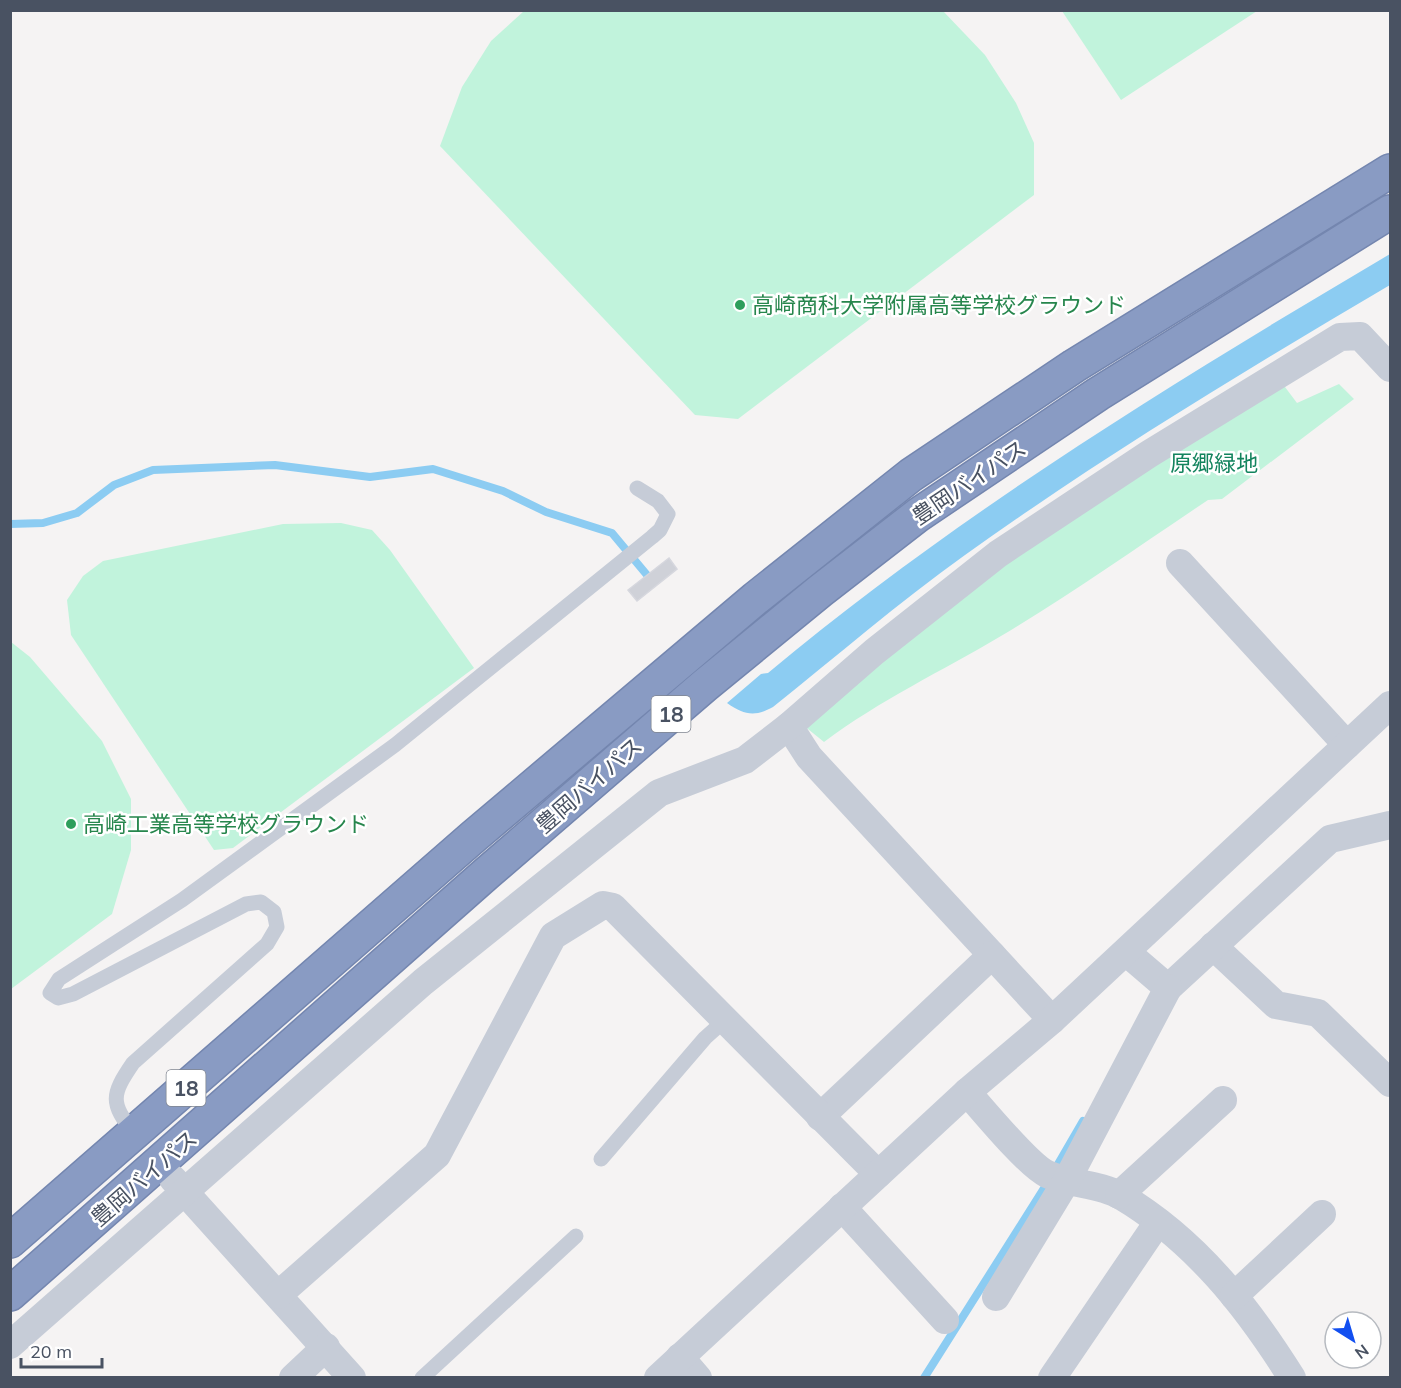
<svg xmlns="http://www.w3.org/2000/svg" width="1401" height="1388" font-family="Mulish,'Noto Sans JP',sans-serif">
<rect width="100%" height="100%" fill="#f5f3f3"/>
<g fill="#c1f3dc">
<polygon points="524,11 943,11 985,55 1016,103 1034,143 1034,195 738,419 695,415 440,146 462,87 491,41"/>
<polygon points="1062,11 1257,11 1121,100"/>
<path d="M1282 383 1297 403 1339 384 1354 399 1222 499 1208 500C1139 546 1072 594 1001 636 942 671 880 700 824 742L803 725 1029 546Z"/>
<polygon points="341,523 372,530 390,550 474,668 233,848 214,850 71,635 67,600 83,576 103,561 283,524"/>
<polygon points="11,642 30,657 102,741 131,799 131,850 112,914 11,989"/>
</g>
<path fill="#8cccf2" d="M1390 254V285C1246 370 1102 457 965 555 899 602 837 656 773 707 755 717 744 715 727 703L761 674 768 673C961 512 1175 381 1390 254Z"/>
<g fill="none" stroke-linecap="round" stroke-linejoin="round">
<g stroke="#8cccf2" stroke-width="8">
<polyline points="10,524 43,523 77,513 114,485 153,470 275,465 370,477 433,469 503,491 546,512 612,533 647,575"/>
<polyline points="924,1378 1043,1190 1083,1121"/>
</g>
</g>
<polygon fill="#cfd1d8" stroke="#d6d7de" stroke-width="1.5" points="669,558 677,569 637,601 628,590"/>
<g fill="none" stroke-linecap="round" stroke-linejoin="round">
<defs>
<g id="highway">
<polyline points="10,1241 473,837 756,598 911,475 1074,366 1390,171"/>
<polyline points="10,1294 487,873 704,686 820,591 918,515 1098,394 1390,212"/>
</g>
</defs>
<use href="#highway" stroke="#7486af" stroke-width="36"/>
<g stroke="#c6ccd7" stroke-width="15">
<path d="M134 1133C110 1103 111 1095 133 1063L267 944 277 927 274 912 261 902 246 904 73 994 58 998 50 993 59 979 182 900 395 745 652 537 660 530 668 514 658 501 637 488"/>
<polyline points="601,1159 705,1038 724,1021"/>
<polyline points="422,1378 576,1236"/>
</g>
<g stroke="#c6ccd7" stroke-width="28">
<polyline points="1180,563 1347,745"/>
<polyline points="789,726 809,757 1052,1020"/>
<polyline points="1213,946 1276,1005 1318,1013 1390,1083"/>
<polyline points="1126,952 1168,988 1330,839 1390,825"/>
<path d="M967 1092C983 1110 1028 1165 1047 1174 1070 1185 1099 1183 1121 1196 1195 1240 1247 1306 1292 1378"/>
<polyline points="820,1117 992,955"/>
<polyline points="173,1179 352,1378"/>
<polyline points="1119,1195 1223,1100"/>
<polyline points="842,1207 945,1320"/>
<polyline points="278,1295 437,1155 553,936 603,905 613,907 878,1174"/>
<polyline points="1234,1296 1322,1214"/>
<polyline points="996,1297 1067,1180 1168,988"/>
<polyline points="10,1345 423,982 659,793 745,760 789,726 874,652 998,554 1149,454 1340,337 1360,336 1390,368"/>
<polyline points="680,1357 698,1378"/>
<polyline points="293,1378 326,1347"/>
<polyline points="658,1378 967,1092 1052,1020 1390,705"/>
<polyline points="1052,1378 1158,1222"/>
</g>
<use href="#highway" stroke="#899bc3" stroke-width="33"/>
</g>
<g fill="#2e9e5b" stroke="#fff" stroke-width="2">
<circle cx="740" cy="305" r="6"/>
<circle cx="71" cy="824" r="6"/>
</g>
<g text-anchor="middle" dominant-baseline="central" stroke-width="5" stroke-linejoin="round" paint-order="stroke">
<g fill="#fff" stroke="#808691" stroke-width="1.5">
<rect x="651.5" y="696" width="39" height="36" rx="4.5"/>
<rect x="166.5" y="1070" width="39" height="36" rx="4.5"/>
</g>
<g font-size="21" font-weight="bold" fill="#495262">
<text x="671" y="714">18</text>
<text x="186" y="1088">18</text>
</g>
<g font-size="22" fill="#27864d" stroke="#fff" text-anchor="start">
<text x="752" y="305">高崎商科大学附属高等学校グラウンド</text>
<text x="83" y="824">高崎工業高等学校グラウンド</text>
</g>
<g font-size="22" fill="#13845e" stroke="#fff">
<text x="1214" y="463">原郷緑地</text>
</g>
<g font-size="22" fill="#495262" stroke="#fff">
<text transform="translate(969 482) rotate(-34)">豊岡バイパス</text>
<text transform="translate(589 785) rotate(-41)">豊岡バイパス</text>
<text transform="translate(144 1178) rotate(-41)">豊岡バイパス</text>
</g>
</g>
<rect width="1401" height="1388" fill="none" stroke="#495262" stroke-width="24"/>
<g transform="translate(1353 1340) rotate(143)"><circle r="28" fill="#ffffff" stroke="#b6bac0" stroke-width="1.5"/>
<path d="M0-4.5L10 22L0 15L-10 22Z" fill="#124ff0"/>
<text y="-9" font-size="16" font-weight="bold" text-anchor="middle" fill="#495262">N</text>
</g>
<path d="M21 1358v9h81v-9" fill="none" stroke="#495262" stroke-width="3"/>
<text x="30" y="1358" font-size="18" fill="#495262" stroke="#ffffff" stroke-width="4.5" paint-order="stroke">20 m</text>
</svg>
